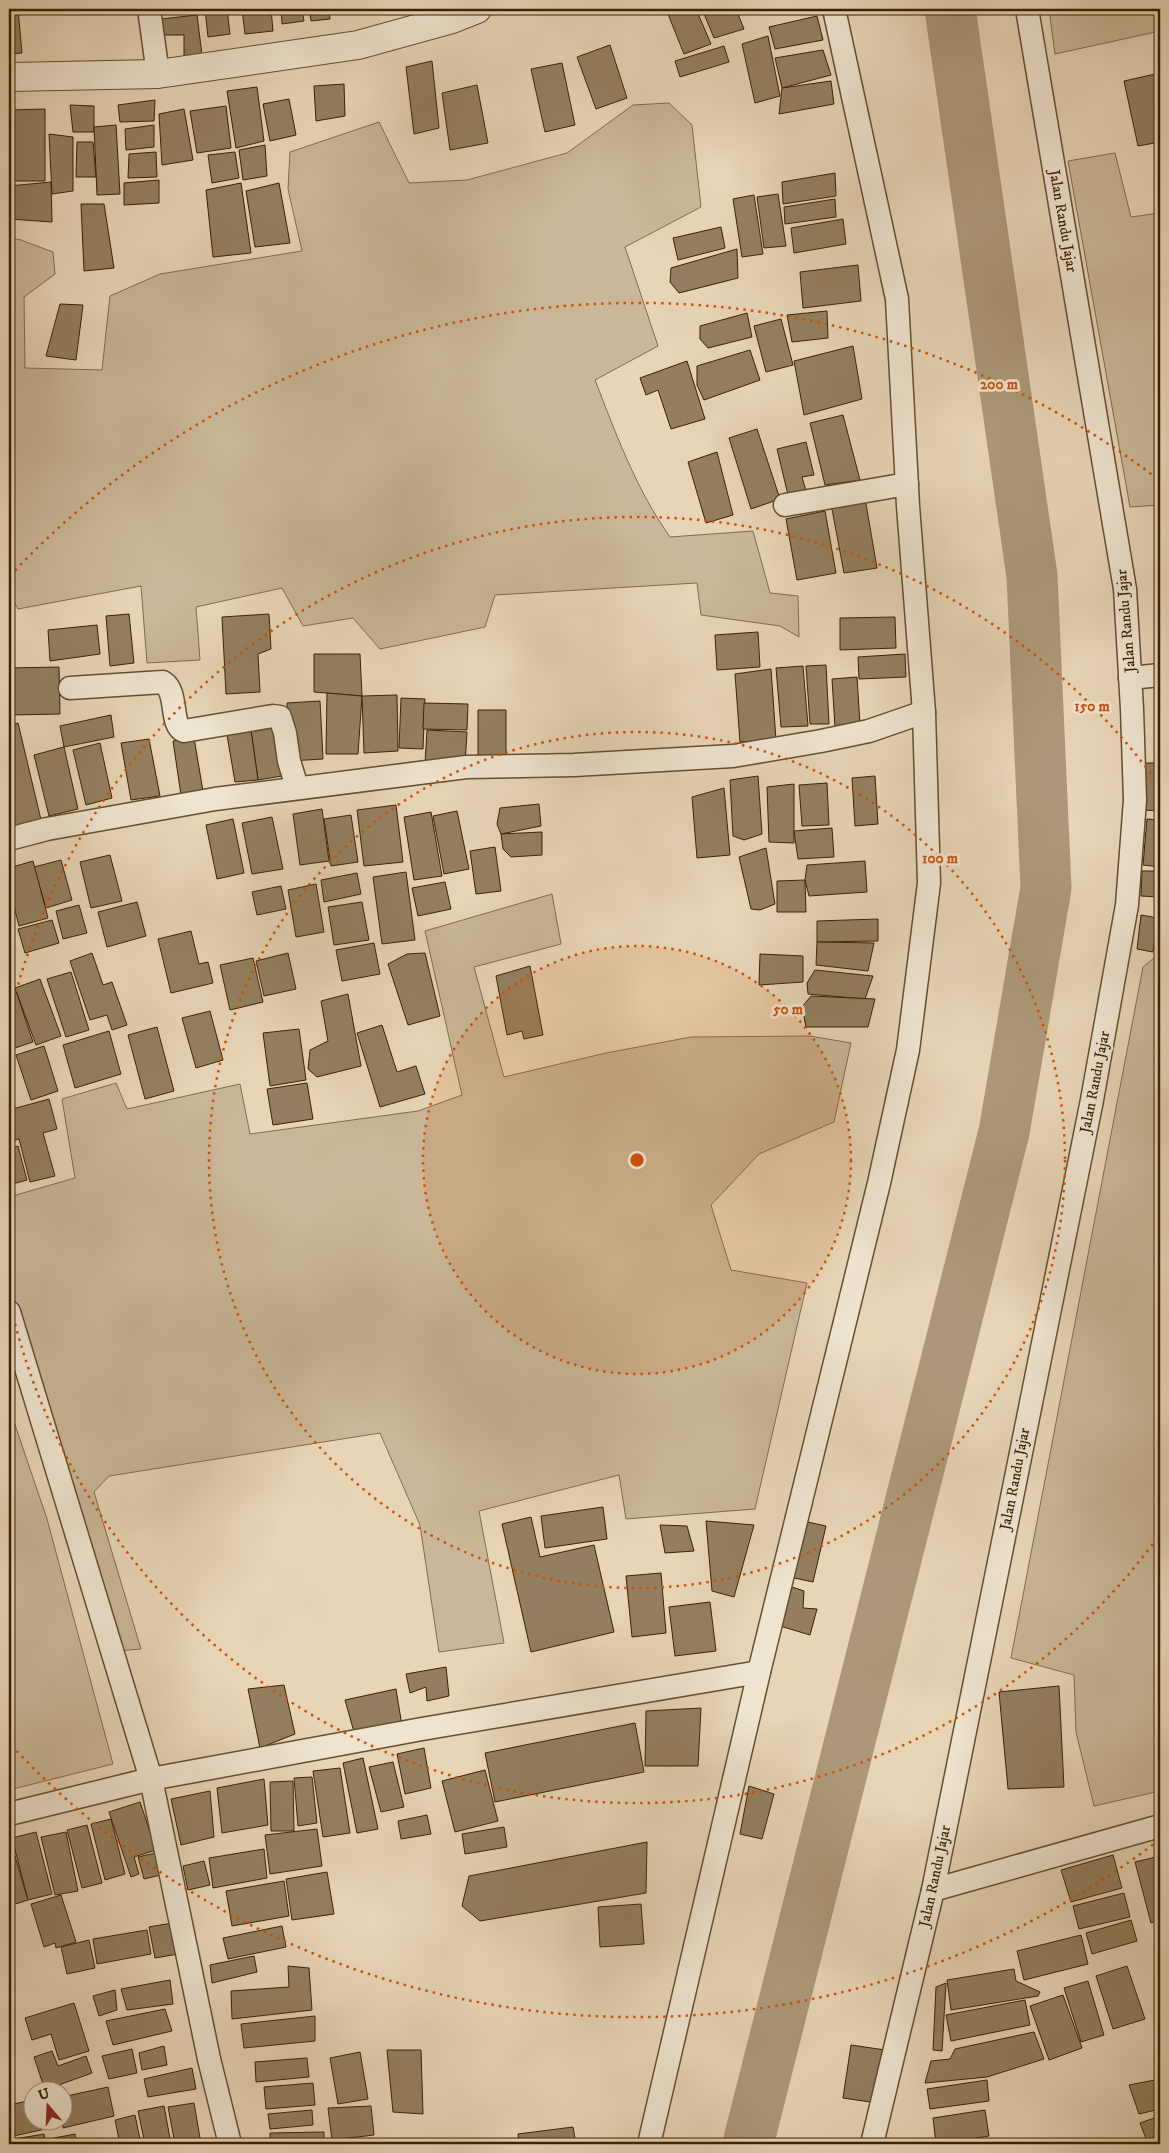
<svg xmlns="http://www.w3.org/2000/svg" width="1169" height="2153" font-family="'IM FELL DW Pica',serif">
<rect width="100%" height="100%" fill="#e7d5b6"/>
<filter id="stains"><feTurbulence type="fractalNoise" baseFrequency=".004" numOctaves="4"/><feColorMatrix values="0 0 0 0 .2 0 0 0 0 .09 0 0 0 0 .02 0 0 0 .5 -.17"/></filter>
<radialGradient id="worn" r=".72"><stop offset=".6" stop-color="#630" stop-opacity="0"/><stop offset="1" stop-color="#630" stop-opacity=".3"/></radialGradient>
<g fill="#c9b797" stroke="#806c4c">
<polygon points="1049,9 1160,9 1160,31 1055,54"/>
<path d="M669 103 692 125 701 207 625 247 658 346 595 380C616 434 636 489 670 537L753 531 770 593 798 596 799 637 780 626 701 615 697 583 495 595 485 627 380 649 353 618 303 626 282 588 196 607 200 660 147 663 141 586 18 609 9 592V241L18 239 53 252 55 274 24 297 25 368 102 370 110 296 160 274 302 251 288 189 290 152 379 122 409 183 467 180 567 153 633 105Z"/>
<polygon points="1115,153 1131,217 1160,213 1160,505 1130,507 1068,161"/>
<polygon points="552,894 561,944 474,967 504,1077 606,1053 691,1037 810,1036 851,1043 834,1122 759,1154 711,1205 731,1270 807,1283 755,1509 626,1519 619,1475 479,1511 504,1643 439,1652 420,1525 380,1433 109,1476 94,1492 141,1649 117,1651 64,1463 9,1281 9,1197 75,1178 62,1099 116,1083 127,1109 240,1084 250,1134 418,1111 462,1095 425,931"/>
<polygon points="1160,953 1160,1791 1094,1806 1076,1732 1074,1675 1011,1658 1143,967"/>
<polygon points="9,1407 47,1519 113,1764 9,1790"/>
</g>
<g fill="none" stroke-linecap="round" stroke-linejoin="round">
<polyline stroke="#ac9878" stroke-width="51" points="748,2144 1004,1132 1046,888 1032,576 950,9"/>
</g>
<g fill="#937f5f" stroke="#382200">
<polygon points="9,9 18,9 22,53 9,54"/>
<polygon points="205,9 227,9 230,34 208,37"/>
<polygon points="242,9 271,9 273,31 245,34"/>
<polygon points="281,9 302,9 304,21 282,24"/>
<polygon points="309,9 329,9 330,19 311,21"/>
<polygon points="364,9 393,9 393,11 365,14"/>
<polygon points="666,9 696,9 711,44 684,54"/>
<polygon points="702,9 736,9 744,29 714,38"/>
<polygon points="197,15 202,55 184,57 184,35 163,35 161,19"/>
<polygon points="817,16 823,40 775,49 769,27"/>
<polygon points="768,36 780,96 755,103 742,44"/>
<polygon points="610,45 627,98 596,109 577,57"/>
<polygon points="724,46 729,62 680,77 675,61"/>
<polygon points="823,50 831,75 782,88 775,58"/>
<polygon points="432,61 439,128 414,134 406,67"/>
<polygon points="562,63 575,125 545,132 531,69"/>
<polygon points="1160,73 1160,142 1138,146 1124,81"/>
<polygon points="831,81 834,104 779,114 782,88"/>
<polygon points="344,84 345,116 316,121 314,86"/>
<polygon points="477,85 488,143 450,150 442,93"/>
<polygon points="257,87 264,141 236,148 227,91"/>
<polygon points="289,99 296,135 270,141 263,104"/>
<polygon points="155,100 154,121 120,122 118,105"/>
<polygon points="70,105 94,106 94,132 73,132"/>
<polygon points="226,106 231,148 197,153 190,111"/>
<polygon points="45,109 45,181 9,181 9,110"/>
<polygon points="184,109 193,160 162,165 159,114"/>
<polygon points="116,125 120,194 97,195 94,127"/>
<polygon points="154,125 154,147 126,150 125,129"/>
<polygon points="49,134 73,137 73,191 52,194"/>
<polygon points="77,142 93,142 96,177 76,177"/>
<polygon points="265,145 267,176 243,180 239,150"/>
<polygon points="156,152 157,177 128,178 129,154"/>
<polygon points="235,152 239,178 212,183 208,155"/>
<polygon points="835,173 836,196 783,204 782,182"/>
<polygon points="159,180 159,203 124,205 124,183"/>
<polygon points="51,182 52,222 9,219 9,186"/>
<polygon points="241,183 251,253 213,257 206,190"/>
<polygon points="279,183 290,243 255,247 246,191"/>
<polygon points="778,194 786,246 764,248 757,197"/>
<polygon points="754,195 763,254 742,257 733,199"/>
<polygon points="835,199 836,217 785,224 784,207"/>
<polygon points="81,204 104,204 114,268 84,271"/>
<polygon points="843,219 846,244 794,253 791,228"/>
<polygon points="721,227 725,248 678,260 673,238"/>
<polygon points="737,249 738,278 679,293 670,282 671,268"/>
<polygon points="858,265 861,301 803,308 800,272"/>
<polygon points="60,304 83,305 76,360 46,356"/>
<polygon points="827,311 828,338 792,342 787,315"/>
<polygon points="747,313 752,337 708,348 700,339 700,326"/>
<polygon points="781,319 793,365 766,372 754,326"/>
<polygon points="853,346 862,399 804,415 794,361"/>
<polygon points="750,350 760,380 704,400 697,385 697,366"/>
<polygon points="687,361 705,419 671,429 658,390 646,395 640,378"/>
<polygon points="843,415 860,480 825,485 810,423"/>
<polygon points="757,429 780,499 751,509 729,438"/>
<polygon points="806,442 814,475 802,477 806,491 788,495 777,449"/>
<polygon points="717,452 733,515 706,523 688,462"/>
<polygon points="865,498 877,568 844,573 831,504"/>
<polygon points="825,511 836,573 797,580 786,519"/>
<polygon points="129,614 134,663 110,666 106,616"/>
<polygon points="269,614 271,649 258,654 260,692 226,694 222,617"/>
<polygon points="895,617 896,648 840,650 840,618"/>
<polygon points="97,625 100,654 50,661 48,630"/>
<polygon points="758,632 760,667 717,670 715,635"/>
<polygon points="314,654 360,654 362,696 314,692"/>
<polygon points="905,654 906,677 859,679 858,657"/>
<polygon points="826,665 829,724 810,724 806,666"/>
<polygon points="803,666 808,726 781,727 776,668"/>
<polygon points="59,667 60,714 9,715 9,668"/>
<polygon points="771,669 776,740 740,742 735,674"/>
<polygon points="857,677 860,724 835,727 832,679"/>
<polygon points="327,693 362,696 358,754 326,754"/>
<polygon points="397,695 398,751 364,753 362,696"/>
<polygon points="401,698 425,699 423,749 399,748"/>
<polygon points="320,701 323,759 290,761 287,703"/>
<polygon points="424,703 468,704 467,730 423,729"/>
<polygon points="478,710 506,710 506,755 478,756"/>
<polygon points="111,715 114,737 64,747 60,726"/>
<polygon points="18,723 42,824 9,831 9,726"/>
<polygon points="275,727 282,776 258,780 251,730"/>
<polygon points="251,730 258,780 235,782 227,735"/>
<polygon points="427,730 467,732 465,765 425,763"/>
<polygon points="194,738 203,791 181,795 173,741"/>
<polygon points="149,739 160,796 131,800 121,743"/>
<polygon points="100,743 112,798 86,805 73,750"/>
<polygon points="64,747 78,809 49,816 34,755"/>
<polygon points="1140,763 1160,763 1160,811 1143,810"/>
<polygon points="758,776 762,834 744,840 733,836 730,780"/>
<polygon points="875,776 878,824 855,826 852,778"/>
<polygon points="827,783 829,825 802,826 799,785"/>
<polygon points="794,784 794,843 769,842 767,787"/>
<polygon points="724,788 730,855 697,858 692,797"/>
<polygon points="539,804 541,826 501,834 497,824 500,808"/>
<polygon points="396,805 403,862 364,866 357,810"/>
<polygon points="322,809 329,861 300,865 293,814"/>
<polygon points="457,811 469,869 444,874 433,816"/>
<polygon points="431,812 442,876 414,880 404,817"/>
<polygon points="351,815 358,862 331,866 324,819"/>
<polygon points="272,817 283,869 252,874 242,823"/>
<polygon points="233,819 244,873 217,879 206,825"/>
<polygon points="1147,819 1160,820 1160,867 1143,865"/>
<polygon points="832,828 834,857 798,859 794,831"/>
<polygon points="542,832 542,855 511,857 503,849 501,834"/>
<polygon points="495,847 501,891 476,894 470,851"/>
<polygon points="766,848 775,904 760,910 751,909 739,857"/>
<polygon points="110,855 122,901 91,908 80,862"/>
<polygon points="61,860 72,900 46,908 34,867"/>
<polygon points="33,861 48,918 19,926 9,887 9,868"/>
<polygon points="865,861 867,892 809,896 805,880 807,865"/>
<polygon points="1142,871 1159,871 1158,897 1141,896"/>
<polygon points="406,872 415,940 382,944 373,877"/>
<polygon points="357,873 361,894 324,902 321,880"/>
<polygon points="805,880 806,912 777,912 777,881"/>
<polygon points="445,882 451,909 418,916 412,888"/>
<polygon points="316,884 324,932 296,937 288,890"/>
<polygon points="281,886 286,909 257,915 252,892"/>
<polygon points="137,902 146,936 107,947 98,912"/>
<polygon points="362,902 369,940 334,945 328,907"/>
<polygon points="79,905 87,933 63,939 56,911"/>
<polygon points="1141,915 1158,918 1153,952 1137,949"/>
<polygon points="878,919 878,941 817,942 817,921"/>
<polygon points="52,920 59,943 25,953 18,929"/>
<polygon points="191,931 199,964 208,962 213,983 171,993 158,939"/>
<polygon points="817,942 874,943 868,971 816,965"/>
<polygon points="374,943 380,974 342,981 336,950"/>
<polygon points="92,953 103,985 112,982 127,1025 112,1030 107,1015 90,1020 70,961"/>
<polygon points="288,953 296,989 264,996 256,961"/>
<polygon points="425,953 440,1016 408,1025 388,964 407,954"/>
<polygon points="760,954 803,956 803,982 759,985"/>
<polygon points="253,958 263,1002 230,1010 220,965"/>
<polygon points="530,966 543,1035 524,1039 522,1031 507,1035 496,976"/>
<polygon points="815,970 873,976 865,999 808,994 807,983"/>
<polygon points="71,972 89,1030 66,1037 47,979"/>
<polygon points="40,979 61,1036 36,1045 15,988"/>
<polygon points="15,988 33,1042 9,1050 9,990"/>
<polygon points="348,994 361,1066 317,1077 308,1069 310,1050 328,1041 321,1001"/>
<polygon points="811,996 875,999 868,1027 806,1027 802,1007"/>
<polygon points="210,1011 223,1060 196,1068 182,1018"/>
<polygon points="382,1025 397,1072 416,1066 425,1094 380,1107 357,1033"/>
<polygon points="157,1027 174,1091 145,1099 128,1035"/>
<polygon points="299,1029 306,1080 270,1086 263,1033"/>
<polygon points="109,1031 121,1074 75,1088 63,1045"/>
<polygon points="44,1046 58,1091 31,1100 16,1055"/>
<polygon points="307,1083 313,1119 273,1125 267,1089"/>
<polygon points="49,1099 57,1129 43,1133 55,1176 30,1182 19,1139 9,1142 9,1110"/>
<polygon points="18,1146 27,1180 9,1185 9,1149"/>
<polygon points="603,1507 607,1539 545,1548 541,1516"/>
<polygon points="531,1517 540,1557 594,1545 614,1632 531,1652 502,1524"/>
<polygon points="706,1521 754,1525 734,1597 712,1591"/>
<polygon points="803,1521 826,1526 813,1582 790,1577"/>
<polygon points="660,1525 687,1526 694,1551 665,1553"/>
<polygon points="661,1573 666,1633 632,1637 626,1576"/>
<polygon points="789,1586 804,1591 803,1608 817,1609 810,1635 780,1626"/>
<polygon points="710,1602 716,1651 675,1656 669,1607"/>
<polygon points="446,1667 449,1696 427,1701 426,1687 410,1693 406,1674"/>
<polygon points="284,1685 295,1734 260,1748 248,1689"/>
<polygon points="1059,1686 1064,1787 1008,1789 999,1692"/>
<polygon points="396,1689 402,1726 354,1732 345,1700"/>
<polygon points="701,1708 698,1766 645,1766 646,1711"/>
<polygon points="635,1723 644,1772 495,1802 485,1753"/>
<polygon points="424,1748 431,1788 405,1794 397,1754"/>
<polygon points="363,1758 378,1829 357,1833 343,1763"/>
<polygon points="393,1762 404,1807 381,1812 369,1767"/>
<polygon points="340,1768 350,1833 323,1837 313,1771"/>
<polygon points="485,1770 498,1821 455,1832 442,1781"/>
<polygon points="312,1777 317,1823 298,1826 294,1778"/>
<polygon points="264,1779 268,1825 222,1833 217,1788"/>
<polygon points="293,1781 294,1831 271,1831 270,1782"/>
<polygon points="749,1786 774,1794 762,1839 740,1834"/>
<polygon points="210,1791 214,1837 181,1845 171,1799"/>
<polygon points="140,1802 156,1850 134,1857 139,1874 131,1877 109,1812"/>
<polygon points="427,1815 431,1834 401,1839 398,1821"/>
<polygon points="111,1819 125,1874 105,1880 91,1824"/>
<polygon points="87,1825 102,1883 82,1888 67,1830"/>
<polygon points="504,1827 507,1847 465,1854 462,1834"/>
<polygon points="317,1829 322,1866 270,1874 265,1835"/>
<polygon points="36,1832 52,1894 28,1900 12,1838"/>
<polygon points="66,1832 78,1891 55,1895 41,1837"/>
<polygon points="9,1836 28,1900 9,1906"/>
<polygon points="647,1842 646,1893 480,1921 462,1906 469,1876"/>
<polygon points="264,1849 267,1878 213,1888 209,1858"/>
<polygon points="160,1852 165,1874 144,1879 138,1857"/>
<polygon points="1113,1855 1122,1888 1071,1902 1061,1870"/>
<polygon points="1160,1856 1160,1920 1151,1923 1135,1862"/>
<polygon points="204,1861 210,1885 188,1890 183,1866"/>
<polygon points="327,1872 334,1914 292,1920 286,1879"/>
<polygon points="284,1881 289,1916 232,1926 226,1891"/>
<polygon points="1124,1893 1130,1917 1079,1929 1073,1906"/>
<polygon points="61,1895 76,1942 56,1948 55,1943 44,1947 31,1904"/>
<polygon points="641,1904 644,1944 600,1947 598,1907"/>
<polygon points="1131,1920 1137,1941 1092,1954 1086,1933"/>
<polygon points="172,1923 178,1954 155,1958 149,1927"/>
<polygon points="282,1926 286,1947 228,1959 223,1938"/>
<polygon points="147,1930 151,1954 97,1964 93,1939"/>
<polygon points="1081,1935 1088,1964 1024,1980 1017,1951"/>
<polygon points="9,1936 13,1954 9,1955"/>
<polygon points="89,1940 95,1968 67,1974 61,1947"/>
<polygon points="1160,1946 1160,1968 1154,1948"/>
<polygon points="254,1956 257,1972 212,1983 210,1965"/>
<polygon points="288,1966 309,1968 312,2010 232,2019 231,1991 289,1987"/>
<polygon points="1127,1966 1145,2019 1113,2029 1096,1976"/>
<polygon points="1014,1969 1016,1981 1040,1992 1038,1996 951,2010 947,1980"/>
<polygon points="170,1980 173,2004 127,2010 121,1989"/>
<polygon points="1088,1981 1104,2035 1081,2042 1064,1988"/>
<polygon points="946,1983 942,2051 933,2050 936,1987"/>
<polygon points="115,1990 117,2010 99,2016 93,1996"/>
<polygon points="1063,1995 1082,2048 1049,2060 1030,2006"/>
<polygon points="1025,2000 1030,2025 951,2041 946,2015"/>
<polygon points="74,2003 89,2051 59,2060 51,2034 32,2040 25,2018"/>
<polygon points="165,2009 172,2031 113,2045 106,2021"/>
<polygon points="315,2016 315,2041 244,2048 241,2024"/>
<polygon points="1034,2032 1044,2059 987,2077 925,2083 931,2061 950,2059 955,2049"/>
<polygon points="851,2045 885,2050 877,2103 843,2098"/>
<polygon points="164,2046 167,2065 142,2070 139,2053"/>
<polygon points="132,2049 137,2073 109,2079 102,2056"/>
<polygon points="387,2050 421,2050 423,2114 393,2112"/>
<polygon points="52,2051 58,2066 86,2056 92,2073 45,2090 34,2057"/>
<polygon points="360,2052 368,2099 338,2104 330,2058"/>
<polygon points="307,2058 309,2077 256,2082 255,2062"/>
<polygon points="192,2068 196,2089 148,2097 144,2079"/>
<polygon points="1160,2079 1160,2109 1139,2114 1129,2085"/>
<polygon points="987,2080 989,2101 930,2109 927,2089"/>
<polygon points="313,2083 315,2105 266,2109 264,2087"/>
<polygon points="108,2087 114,2116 63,2128 62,2097"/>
<polygon points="32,2100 32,2120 54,2120 55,2127 9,2137 9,2105"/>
<polygon points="194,2103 201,2144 175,2144 168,2107"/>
<polygon points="164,2106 171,2144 145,2144 138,2111"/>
<polygon points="371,2106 374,2135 332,2140 328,2108"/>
<polygon points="312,2110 313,2125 270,2129 268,2114"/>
<polygon points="985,2110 989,2136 936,2144 933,2118"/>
<polygon points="135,2115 141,2144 120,2144 115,2120"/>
<polygon points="1160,2116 1160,2144 1148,2144 1140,2123"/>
<polygon points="573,2127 576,2144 519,2144 518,2134"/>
<polygon points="324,2132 324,2143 270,2144 270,2133"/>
<polygon points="44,2134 46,2144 9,2144 9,2140"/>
<polygon points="75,2134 77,2144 51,2144 49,2139"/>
</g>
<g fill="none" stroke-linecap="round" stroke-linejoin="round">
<defs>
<g id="minor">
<polyline points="149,9 158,74"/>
<polyline points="785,505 907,484"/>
<polyline points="1130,678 1160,675"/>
<path d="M70 688 163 682C179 692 169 725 184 731L273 716 280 717 285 733 289 761 297 787"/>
<polyline points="9,839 47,829 215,799 466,767 574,765 733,756 821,741 869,731 924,712"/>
<polyline points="9,1312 151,1779 209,2059 230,2144"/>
<polyline points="9,1814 151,1779 422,1729 759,1672"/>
<polyline points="933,1890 1160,1826"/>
<polyline points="649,2144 759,1672 879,1183 908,1050 929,883 924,712 908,506 897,299 834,9"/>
<polyline points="872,2144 933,1890 1092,1100 1127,905 1135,800 1132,709 1125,589 1027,9"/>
</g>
<polyline id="tertiary" points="9,77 158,74 358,45 452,19 477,9"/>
</defs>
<use href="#minor" stroke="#644f2e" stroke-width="25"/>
<use href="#tertiary" stroke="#644f2e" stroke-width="30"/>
<use href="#minor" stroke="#efe4d0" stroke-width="22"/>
<use href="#tertiary" stroke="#efe4d0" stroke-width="28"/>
</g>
<circle cx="637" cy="1160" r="214" fill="#ce510a" fill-opacity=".12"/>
<g fill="none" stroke="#ce510a" stroke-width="2.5" stroke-dasharray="2.5 5">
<circle cx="637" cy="1160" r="214"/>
<circle cx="637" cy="1160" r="428"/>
<path d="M1157 1538A643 643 0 0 1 9 1299M9 1021A643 643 0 0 1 1157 782"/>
<path d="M1159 1840A857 857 0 0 1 10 1744M10 576A857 857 0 0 1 1159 480"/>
</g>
<g text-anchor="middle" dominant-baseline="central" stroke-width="5" stroke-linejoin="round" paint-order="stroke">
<g font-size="15" fill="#382200" stroke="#efe4d0">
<text transform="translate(1063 221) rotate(80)">Jalan Randu Jajar</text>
<text transform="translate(1126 621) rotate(-95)">Jalan Randu Jajar</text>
<text transform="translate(1095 1082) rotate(-79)">Jalan Randu Jajar</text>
<text transform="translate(1015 1479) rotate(-79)">Jalan Randu Jajar</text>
<text transform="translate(935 1876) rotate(-78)">Jalan Randu Jajar</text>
</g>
</g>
<circle cx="637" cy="1160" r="8" fill="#ce510a" stroke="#efe4d0" stroke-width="2.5"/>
<g font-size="15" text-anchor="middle" font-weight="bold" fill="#ce510a" stroke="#efe4d0" stroke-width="5" stroke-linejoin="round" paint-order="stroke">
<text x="999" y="389">200 m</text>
<text x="1092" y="711">150 m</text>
<text x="940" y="863">100 m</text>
<text x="788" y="1014">50 m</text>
</g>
<rect width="1169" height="2153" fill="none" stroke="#e7d5b6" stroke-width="30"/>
<rect x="10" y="10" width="1149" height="2133" fill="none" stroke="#382200" stroke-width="2.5"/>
<rect x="15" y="15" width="1139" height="2123" fill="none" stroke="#382200"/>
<g transform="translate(48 2106) rotate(341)"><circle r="24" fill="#efe4d0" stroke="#a6967d"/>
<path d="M0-4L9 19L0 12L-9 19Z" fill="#8f2418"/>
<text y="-8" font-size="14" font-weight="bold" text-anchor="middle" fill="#382200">U</text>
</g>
<rect width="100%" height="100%" filter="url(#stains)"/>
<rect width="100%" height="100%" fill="url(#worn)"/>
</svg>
